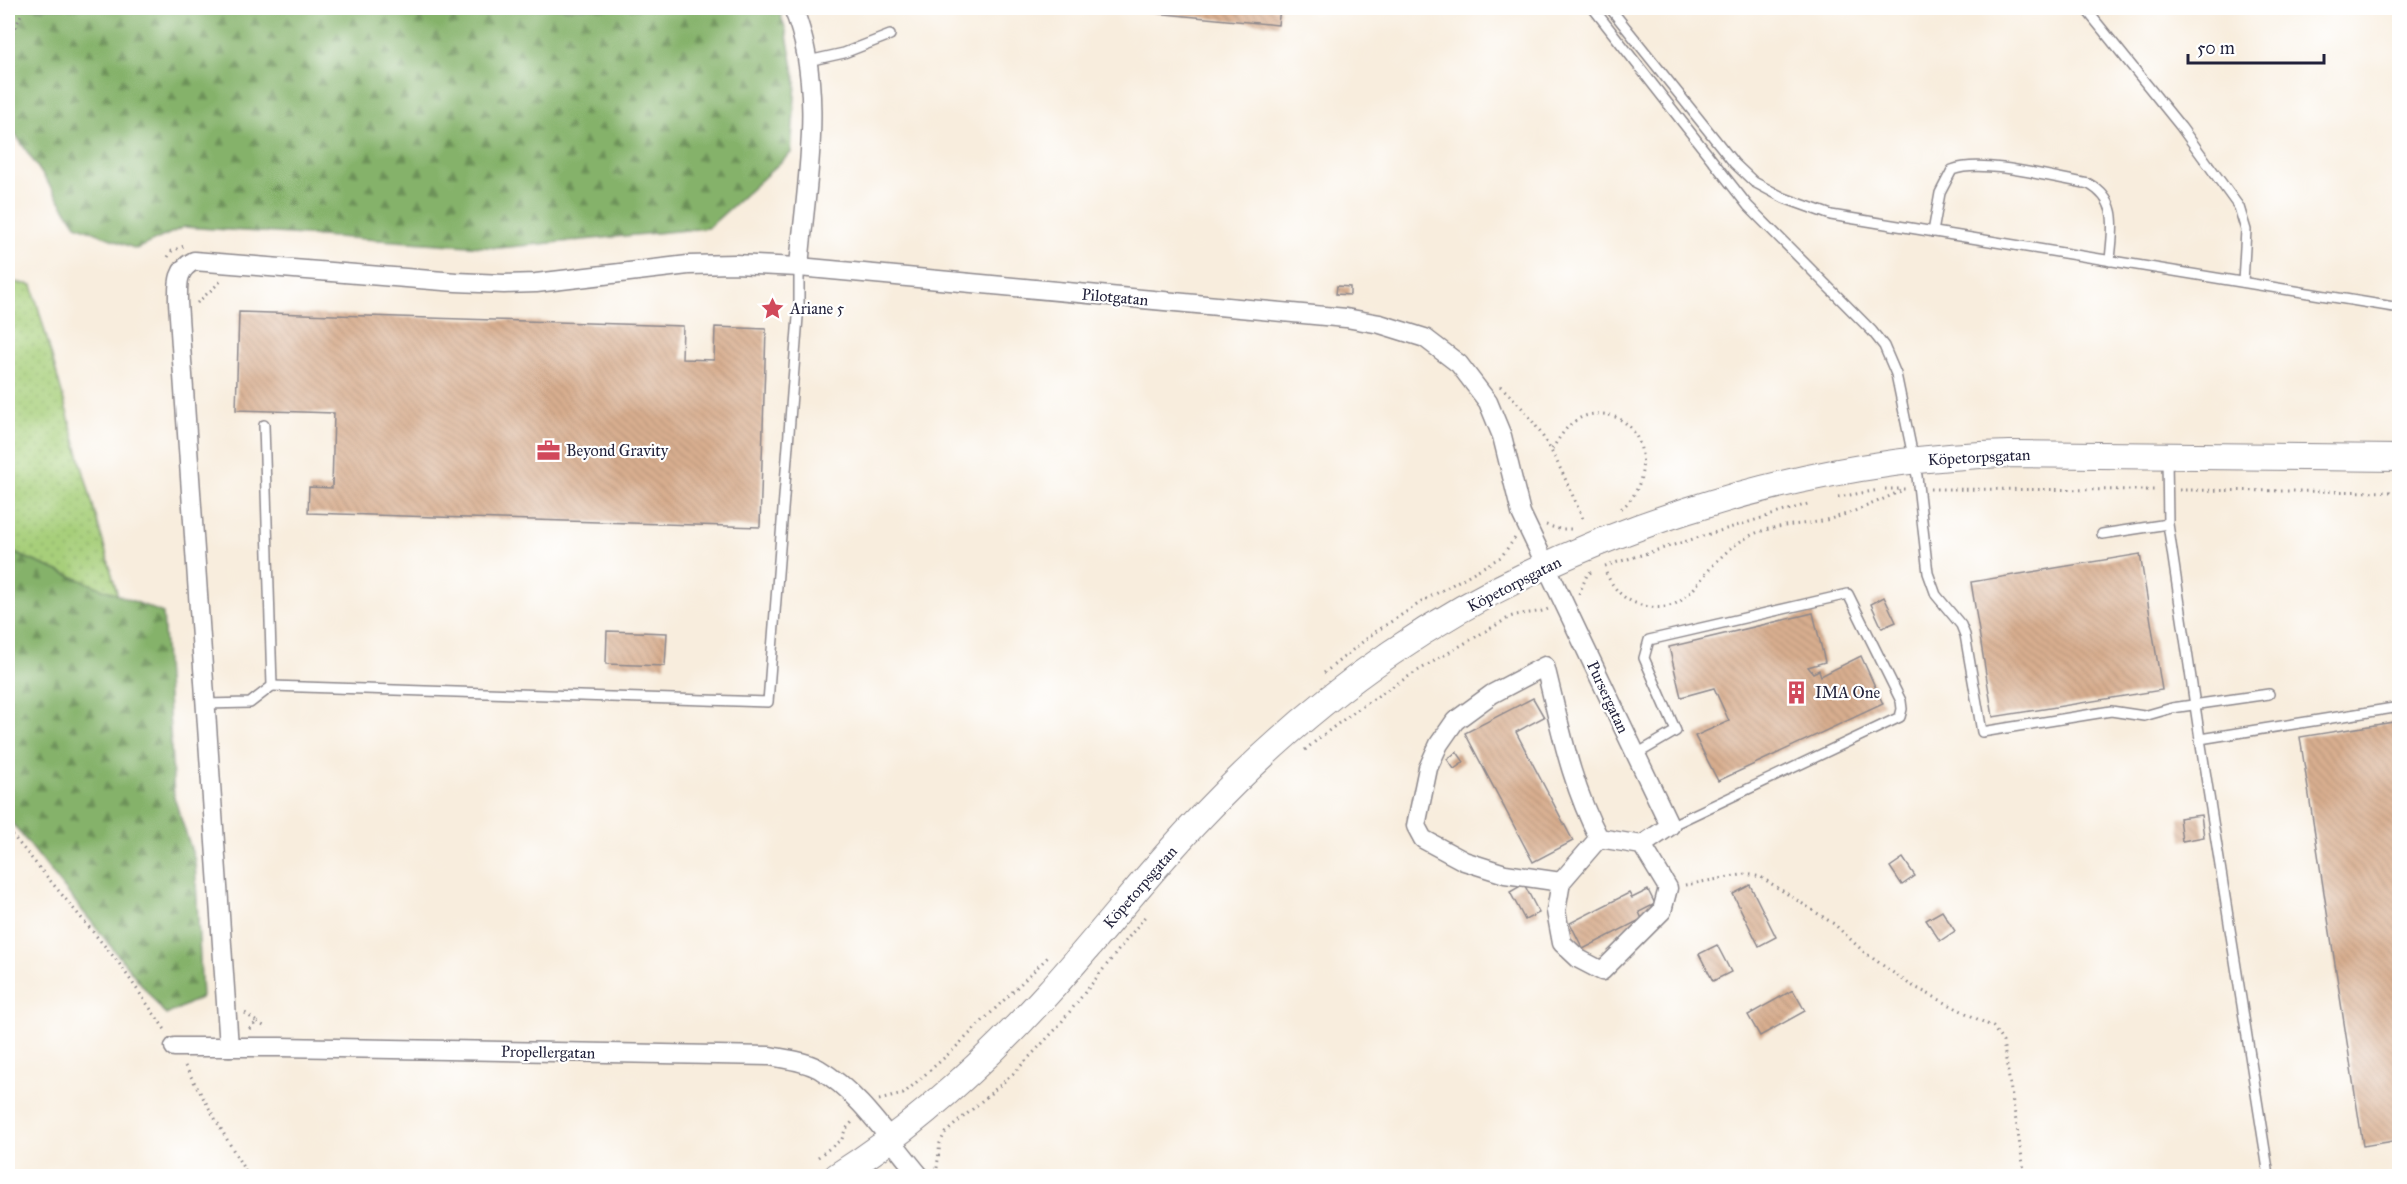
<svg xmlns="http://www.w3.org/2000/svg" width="2407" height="1184" viewBox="0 0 2407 1184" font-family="'IM FELL Great Primer',serif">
<defs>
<pattern id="grass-dots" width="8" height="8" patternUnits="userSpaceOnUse" patternTransform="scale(1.5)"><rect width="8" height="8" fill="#a7cf7a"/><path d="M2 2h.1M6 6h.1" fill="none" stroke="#8fb16a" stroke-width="1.8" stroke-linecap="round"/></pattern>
<pattern id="forest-firs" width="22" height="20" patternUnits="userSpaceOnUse" patternTransform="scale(1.5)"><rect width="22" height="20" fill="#85b26a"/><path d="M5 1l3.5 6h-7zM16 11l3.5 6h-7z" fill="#6c9058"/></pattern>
<pattern id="building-back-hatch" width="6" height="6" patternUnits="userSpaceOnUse" patternTransform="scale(1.5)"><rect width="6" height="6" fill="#d8ae8f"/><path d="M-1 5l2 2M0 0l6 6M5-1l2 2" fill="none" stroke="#b9957c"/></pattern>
</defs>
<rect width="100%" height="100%" fill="#fff"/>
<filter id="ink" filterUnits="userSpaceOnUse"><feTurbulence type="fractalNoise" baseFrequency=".0167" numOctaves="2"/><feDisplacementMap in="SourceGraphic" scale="12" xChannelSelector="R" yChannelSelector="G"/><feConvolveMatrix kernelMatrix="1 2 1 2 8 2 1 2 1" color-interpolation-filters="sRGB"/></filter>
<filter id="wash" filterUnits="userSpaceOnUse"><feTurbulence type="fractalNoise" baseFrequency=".008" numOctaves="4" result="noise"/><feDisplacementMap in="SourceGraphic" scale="24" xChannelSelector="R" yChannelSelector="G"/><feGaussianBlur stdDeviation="1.35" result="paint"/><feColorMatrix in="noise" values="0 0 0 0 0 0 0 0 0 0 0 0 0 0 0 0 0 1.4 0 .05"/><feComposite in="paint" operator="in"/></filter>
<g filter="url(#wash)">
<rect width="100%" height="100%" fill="#f8eddd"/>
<polygon fill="url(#grass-dots)" stroke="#64785a" stroke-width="1.5" points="8,281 32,285 118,596 14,553 8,547"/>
<g fill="url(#forest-firs)" stroke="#546a52" stroke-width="1.5">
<polygon points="8,8 778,8 786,30 796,83 791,153 708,228 499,248 184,227 136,249 76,225 8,123"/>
<polygon points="8,547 14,553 163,613 174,797 195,861 202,997 166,1015 8,818"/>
</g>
<g id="blocks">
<g fill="url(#building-back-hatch)">
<polygon points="1103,8 1280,8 1278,25"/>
<polygon points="1337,286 1350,287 1350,295 1336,294"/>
<polygon points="239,312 683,326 682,359 714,360 715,327 766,329 760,527 308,513 309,487 332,488 334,413 236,410"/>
<polygon points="2140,554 2162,690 1993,717 1971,582"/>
<polygon points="1884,597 1896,622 1882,628 1871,604"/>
<polygon points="1813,613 1825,662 1808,667 1813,673 1819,670 1821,676 1861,656 1883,704 1718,781 1695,736 1729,721 1714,688 1681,697 1669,647"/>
<polygon points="607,631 667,633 665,666 606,664"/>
<polygon points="1533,698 1544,717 1516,732 1573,841 1533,862 1465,733"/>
<polygon points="2400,721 2400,1140 2363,1146 2300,737"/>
<polygon points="1457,752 1464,762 1454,769 1447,759"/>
<polygon points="2201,815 2204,837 2182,841 2179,818"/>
<polygon points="1903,858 1915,876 1902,885 1890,867"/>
<polygon points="1524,884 1539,913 1525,920 1510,892"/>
<polygon points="1750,885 1776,937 1759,946 1733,894"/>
<polygon points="1648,890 1655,904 1639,912 1642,919 1583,949 1570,923 1629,893 1632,898"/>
<polygon points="1942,911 1955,931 1940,941 1926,920"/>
<polygon points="1717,945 1731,972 1713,981 1699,954"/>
<polygon points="1793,990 1805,1011 1760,1036 1748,1015"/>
</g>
</g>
</g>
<g filter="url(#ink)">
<use href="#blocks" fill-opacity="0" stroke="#8d888c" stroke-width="1.5"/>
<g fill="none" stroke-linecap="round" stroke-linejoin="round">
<defs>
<g id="lane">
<polyline points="1593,8 1748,206 1872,331 1884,346 1896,374 1917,476 1928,573 1936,595 1961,625 1965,635 1982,732 2111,711 2144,716 2172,708 2269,694"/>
<polyline points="1610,8 1734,163 1754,182 1784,198 1831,215 2400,308"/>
<polyline points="2085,8 2181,127 2239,207 2246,230 2243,282"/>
<polyline points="808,61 844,53 890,35"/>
<path d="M1933,232L1940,193L1952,170C1983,158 2054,178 2089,184C2121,202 2112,230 2110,261"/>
<polyline points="2167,458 2168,524 2200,739 2269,1176"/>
<polyline points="2102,534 2168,524"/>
<polyline points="272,686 768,702 799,304 799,267"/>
<polyline points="205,704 250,703 272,686 264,425"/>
<polyline points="2200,739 2400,707"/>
<polyline points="1635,755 1676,731 1644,658 1649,640 1848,594 1901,701 1902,709 1900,717 1670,826"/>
</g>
<g id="street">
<path d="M793,8C826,88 806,183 799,267"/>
<path d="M1561,882L1505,874L1464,861L1423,839L1416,826L1428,768L1439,744L1455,721L1492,694L1545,666C1560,725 1570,783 1599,838L1642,845L1668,888L1662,911L1602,971L1579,959L1562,943L1556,911L1561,882L1599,838"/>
<path d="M174,1047H280L770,1056C786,1059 805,1061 819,1069C861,1094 889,1140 920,1176"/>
<path d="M229,1047L178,302C178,284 176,270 194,261L456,282L504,284L536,283L688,265L735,264L799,267L1346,318L1380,324L1425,338L1459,364L1488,402L1502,436L1521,513L1670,826L1642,845"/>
</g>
<path id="secondary" d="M837,1176C915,1127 985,1062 1047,994C1100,936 1147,873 1202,816C1259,756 1322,700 1391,653C1564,535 1800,458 2010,454L2400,458"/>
</defs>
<use href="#lane" stroke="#8d888c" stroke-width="12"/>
<use href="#street" stroke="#8d888c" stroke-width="21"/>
<use href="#secondary" stroke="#8d888c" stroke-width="28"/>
<g stroke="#8d888c" stroke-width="3" stroke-dasharray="1.5 4.5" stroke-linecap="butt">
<polyline points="8,44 24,8"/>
<polyline points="168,257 172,251 184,246"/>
<polyline points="197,303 221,281"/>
<path d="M1500,386C1543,423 1561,469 1583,519"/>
<path d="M1552,449C1558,440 1564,430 1572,423C1581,416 1592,413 1603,414C1651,419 1654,488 1619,510"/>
<polyline points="1885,489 1906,489"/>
<polyline points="1930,489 2155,490"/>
<polyline points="2179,490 2400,492"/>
<polyline points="1838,497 1879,490"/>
<polyline points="1546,525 1559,529 1574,529"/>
<polyline points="1605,566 1811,503"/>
<path d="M1606,573C1614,589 1623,600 1641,605C1685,617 1694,583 1718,560C1729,549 1744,537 1759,532C1778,525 1798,525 1817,522C1847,516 1875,503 1903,490"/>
<polyline points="1579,594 1587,575 1591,572"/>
<polyline points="1324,673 1375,632 1423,601 1501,557 1515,538"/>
<path d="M1305,750C1367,697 1440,658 1510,617C1522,612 1537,614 1548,609"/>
<polyline points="8,830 118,962 166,1031"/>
<polyline points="1685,885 1746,874 1761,877 1834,924 1864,952 1909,984 1993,1027 2003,1042 2025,1176"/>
<polyline points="245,1013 257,1022 249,1029"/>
<polyline points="257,1022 267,1028"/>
<polyline points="185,1066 248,1176"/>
<polyline points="879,1100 903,1094 953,1050 1050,955"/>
<polyline points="818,1157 842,1139 845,1130 853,1121"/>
<polyline points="937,1168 940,1143 945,1133 1014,1073 1056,1029 1147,914"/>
</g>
<use href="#lane" stroke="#fff" stroke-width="9"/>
<use href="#street" stroke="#fff" stroke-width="18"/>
<use href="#secondary" stroke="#fff" stroke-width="26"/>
</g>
</g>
<defs>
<symbol id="sight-bare" viewBox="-9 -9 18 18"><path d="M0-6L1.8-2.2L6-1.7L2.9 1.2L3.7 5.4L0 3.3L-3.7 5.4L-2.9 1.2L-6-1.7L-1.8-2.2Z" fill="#d1495b" stroke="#fff" stroke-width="2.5" paint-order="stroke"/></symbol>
<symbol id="office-bare" viewBox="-9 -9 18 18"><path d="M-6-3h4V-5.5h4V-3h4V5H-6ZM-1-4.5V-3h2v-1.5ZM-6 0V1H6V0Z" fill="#d1495b" stroke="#fff" stroke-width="2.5" paint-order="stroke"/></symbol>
<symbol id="building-bare" viewBox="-9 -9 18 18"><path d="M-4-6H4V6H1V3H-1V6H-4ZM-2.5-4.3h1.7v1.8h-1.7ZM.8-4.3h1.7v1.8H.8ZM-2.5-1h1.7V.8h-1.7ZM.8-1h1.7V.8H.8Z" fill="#d1495b" stroke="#fff" stroke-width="2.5" paint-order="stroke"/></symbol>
</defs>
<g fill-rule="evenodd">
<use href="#sight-bare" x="756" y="292" width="33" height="33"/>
<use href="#office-bare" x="532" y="434" width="33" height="33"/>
<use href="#building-bare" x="1780" y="676" width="33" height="33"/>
</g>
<g text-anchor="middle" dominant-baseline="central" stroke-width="4.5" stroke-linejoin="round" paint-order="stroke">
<g font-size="16" fill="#22223b" stroke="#fff">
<text transform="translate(1115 297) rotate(5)">Pilotgatan</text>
<text transform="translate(1979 457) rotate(-3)">Köpetorpsgatan</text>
<text transform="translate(1514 584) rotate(-27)">Köpetorpsgatan</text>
<text transform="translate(1608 697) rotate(65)">Pursergatan</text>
<text transform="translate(1140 887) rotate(-49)">Köpetorpsgatan</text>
<text transform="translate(548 1052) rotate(1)">Propellergatan</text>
</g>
<g font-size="16" fill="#22223b" stroke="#fff" text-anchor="start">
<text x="790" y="308">Ariane 5</text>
<text x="566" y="450">Beyond Gravity</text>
<text x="1815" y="692">IMA One</text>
</g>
</g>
<rect width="2407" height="1184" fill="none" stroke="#fff" stroke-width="30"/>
<path d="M2188 54v9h136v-9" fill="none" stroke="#22223b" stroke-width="3"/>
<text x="2197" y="54" font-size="18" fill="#22223b" stroke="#ffffff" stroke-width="4.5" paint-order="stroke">50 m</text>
</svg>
